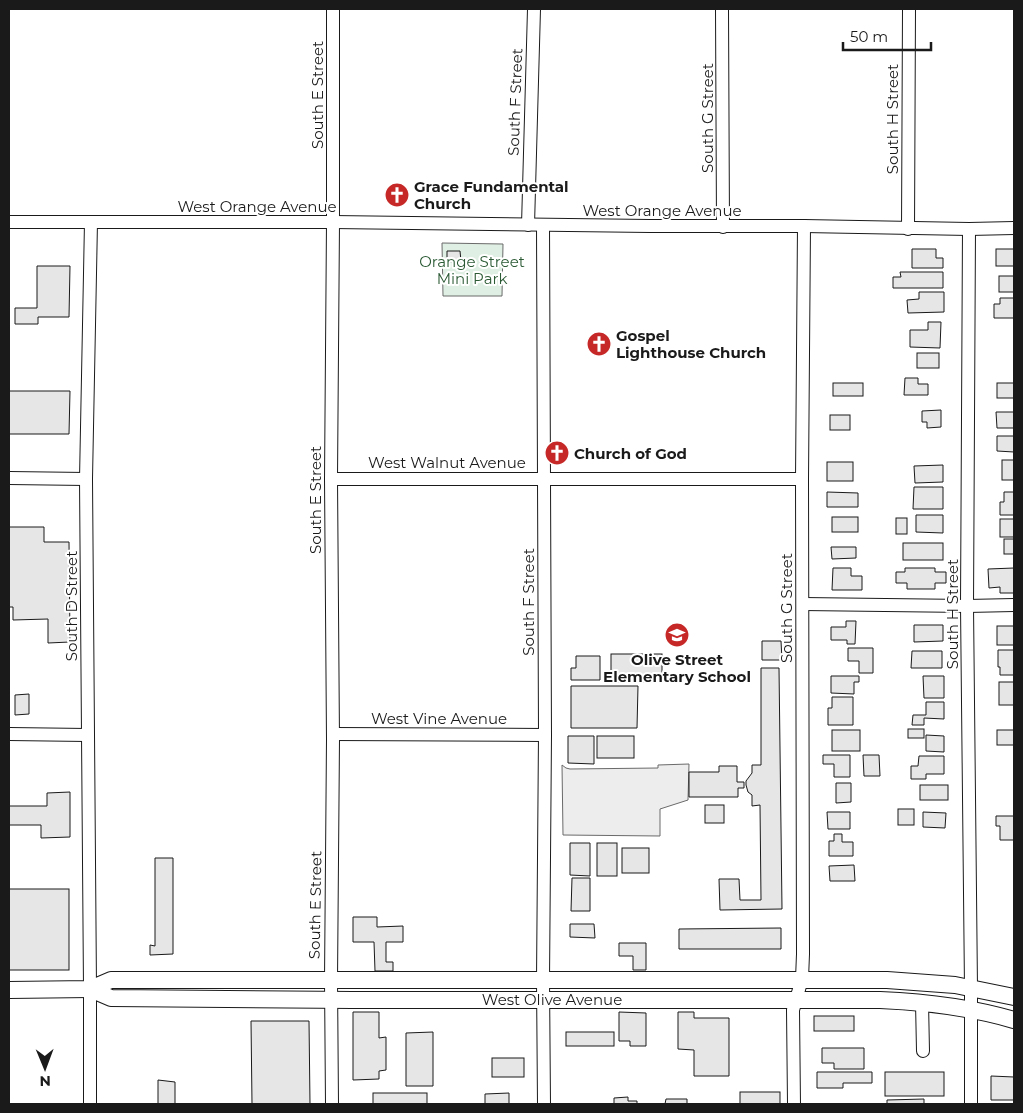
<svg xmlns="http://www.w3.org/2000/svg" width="1023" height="1113" viewBox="0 0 1023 1113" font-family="Montserrat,sans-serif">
<rect width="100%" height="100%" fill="#fff"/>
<polygon fill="#e0efe3" stroke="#6a6a6a" points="442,243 503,244 502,296 443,296"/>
<polygon fill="#ededed" stroke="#6a6a6a" points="689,764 688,800 660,809 660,836 563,835 562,765 566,768 570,769 658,768 658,765"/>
<g fill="#e6e6e6" stroke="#1a1a1a">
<polygon points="912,249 936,249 936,258 943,258 943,268 912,268"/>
<rect x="996" y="249" width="18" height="17"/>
<polygon points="447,251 460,251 461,261 447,262"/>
<polygon points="37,266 70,266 69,317 38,317 38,324 15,324 15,308 37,308"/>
<polygon points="900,272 943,272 943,288 893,288 893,277 901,277"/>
<rect x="999" y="276" width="15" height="16"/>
<polygon points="919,292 944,292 944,312 908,313 907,300 919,299"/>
<polygon points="1000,298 1014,298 1014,318 994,318 994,304 1000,304"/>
<polygon points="928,322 941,322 940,348 910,347 910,330 928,330"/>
<rect x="917" y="353" width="22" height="15"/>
<polygon points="905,378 918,378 918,384 928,384 928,395 904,395"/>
<rect x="833" y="383" width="30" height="13"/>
<rect x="997" y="383" width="17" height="15"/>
<polygon points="9,391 70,391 69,434 9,434"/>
<polygon points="941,410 941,427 927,428 927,422 922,422 922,411"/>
<polygon points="996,412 1014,412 1014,428 997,428"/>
<rect x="830" y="415" width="20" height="15"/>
<polygon points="997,436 1014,436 1014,452 997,451"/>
<rect x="1002" y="460" width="12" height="20"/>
<rect x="827" y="462" width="26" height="19"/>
<polygon points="943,465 943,482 915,483 914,466"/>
<polygon points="914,487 943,487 943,509 913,509"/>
<polygon points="827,492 858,493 858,507 827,507"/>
<polygon points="1004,492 1014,492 1014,515 1000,515 1000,502 1004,502"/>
<polygon points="916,515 943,515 943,533 916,532"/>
<rect x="832" y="517" width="26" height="15"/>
<rect x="896" y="518" width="11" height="16"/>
<rect x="1000" y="519" width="14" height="18"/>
<polygon points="9,527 44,527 44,542 69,542 70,642 48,643 48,619 13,620 13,607 9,607"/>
<rect x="1004" y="539" width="10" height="15"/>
<rect x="903" y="543" width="40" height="17"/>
<polygon points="831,547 856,547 856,558 832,559"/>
<polygon points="833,568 851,568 851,576 862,576 862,590 832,590"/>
<polygon points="905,568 935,568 935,572 946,572 946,583 935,583 935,589 907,589 907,583 896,583 896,572 905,572"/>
<polygon points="1014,568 1014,593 1000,593 1000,587 989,588 988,569"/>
<polygon points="846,621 856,621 855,644 847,644 847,640 831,640 831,627 846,627"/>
<polygon points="914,625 943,625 943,641 914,642"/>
<rect x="997" y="626" width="17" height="19"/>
<polygon points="762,641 781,641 782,660 762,660"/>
<polygon points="848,648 873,648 873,673 859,673 859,661 848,661"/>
<polygon points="998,650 1014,650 1014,675 1000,675 1000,667 998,667"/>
<polygon points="912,651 942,651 942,668 911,668"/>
<rect x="611" y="654" width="51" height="28"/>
<polygon points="576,656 600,656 600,680 571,680 571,668 576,668"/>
<polygon points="761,668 779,668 782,909 720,910 719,879 739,879 740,900 761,900 760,805 752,806 752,795 748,792 746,785 746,781 752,773 752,765 761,765"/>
<polygon points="831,676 859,676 859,682 854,682 854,694 831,693"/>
<polygon points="923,676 944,676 944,698 924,698"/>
<rect x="999" y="682" width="15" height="23"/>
<polygon points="571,686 638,686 637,728 571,728"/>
<polygon points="29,694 29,714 15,715 15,695"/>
<polygon points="832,697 853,697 853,725 828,725 828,708 832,708"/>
<polygon points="926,702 944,702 944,719 924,718 924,725 912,725 913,715 926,715"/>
<rect x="908" y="729" width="16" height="9"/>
<rect x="832" y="730" width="28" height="21"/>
<rect x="997" y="730" width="17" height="15"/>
<polygon points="926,735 944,736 944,752 926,751"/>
<polygon points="568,736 594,736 594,764 568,763"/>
<rect x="597" y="736" width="37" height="22"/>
<polygon points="823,755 850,755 850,777 834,777 834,764 823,764"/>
<polygon points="863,755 879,755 880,776 864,776"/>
<polygon points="919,756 944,756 944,774 926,774 926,779 911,779 911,766 918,766"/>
<polygon points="719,766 737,766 737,782 744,782 744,788 738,788 738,797 689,797 689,772 719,772"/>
<polygon points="836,783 851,783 851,802 836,803"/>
<rect x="920" y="785" width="28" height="15"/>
<polygon points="70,792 70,837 41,838 41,825 9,825 9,806 47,806 47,793"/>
<rect x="705" y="805" width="19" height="18"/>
<rect x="898" y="809" width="16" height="16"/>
<polygon points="827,812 850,812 850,829 828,829"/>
<polygon points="923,812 946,813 945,828 923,827"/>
<polygon points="996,816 1014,816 1014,840 1000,840 1000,826 996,826"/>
<polygon points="834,834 842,834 842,842 853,842 853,856 829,856 829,841 834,841"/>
<polygon points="570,843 590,843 590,876 570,875"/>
<rect x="597" y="843" width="20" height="33"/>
<rect x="622" y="848" width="27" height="25"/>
<polygon points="155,858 173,858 173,954 150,955 150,945 155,946"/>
<polygon points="854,865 855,881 830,881 829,866"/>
<polygon points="572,878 590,878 590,911 571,911"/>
<rect x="9" y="889" width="60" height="81"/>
<polygon points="353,917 377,917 377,927 403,926 403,942 386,942 386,962 393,962 393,971 375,971 374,942 353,942"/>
<polygon points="570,924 594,924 595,938 570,937"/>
<polygon points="781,928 781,949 679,949 679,929"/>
<polygon points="619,943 646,943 646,970 633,970 633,956 619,956"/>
<polygon points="353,1012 379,1012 379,1038 386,1037 386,1070 379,1071 379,1079 353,1080"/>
<polygon points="619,1012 646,1013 646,1046 630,1046 630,1041 619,1041"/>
<polygon points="678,1012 694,1012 694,1018 729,1018 729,1076 694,1076 694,1050 678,1049"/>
<rect x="814" y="1016" width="40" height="15"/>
<polygon points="251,1021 309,1021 310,1104 252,1104"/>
<polygon points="433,1032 433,1086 406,1086 406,1033"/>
<rect x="566" y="1032" width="48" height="14"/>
<polygon points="822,1048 864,1048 864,1069 834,1069 834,1063 822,1063"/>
<rect x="492" y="1058" width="32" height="19"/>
<polygon points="817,1072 872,1072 872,1083 843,1083 843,1088 817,1088"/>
<rect x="885" y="1072" width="59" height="24"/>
<polygon points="991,1076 1014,1077 1014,1100 991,1100"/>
<polygon points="158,1080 175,1082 175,1104 158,1104"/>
<rect x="740" y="1092" width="40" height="12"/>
<rect x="373" y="1093" width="54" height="11"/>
<polygon points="509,1093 509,1104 485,1104 485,1094"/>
<polygon points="628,1097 628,1101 637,1101 637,1104 614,1104 614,1098"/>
<polygon points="666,1099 687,1099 687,1104 665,1104"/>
<polygon points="924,1099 924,1104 887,1104 887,1100"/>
</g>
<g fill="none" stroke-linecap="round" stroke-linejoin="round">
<defs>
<g id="minor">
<polyline points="722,9 723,227"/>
<polyline points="9,222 333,222 650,226 804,226 969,229 1014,228"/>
<polyline points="528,225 534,9"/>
<polyline points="543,225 545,735 543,980 544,1104"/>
<polyline points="908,229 909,9"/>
<polyline points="969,229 967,606 971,988 971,1104"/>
<polyline points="9,478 86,479"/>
<polyline points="331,479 802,479"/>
<polyline points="803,604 967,606 1014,605"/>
<polyline points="9,734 87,735"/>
<polyline points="333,734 545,735"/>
<polyline points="922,1002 923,1051"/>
<polyline points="90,1104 90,989 86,479 91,222"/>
<polyline points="332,1104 331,980 333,739 331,479 333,222 333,9"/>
<polyline points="794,1104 793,1010 802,979 803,954 802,479 804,226"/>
</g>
<g id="major">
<path d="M90,989L111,998L353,1000H880C926,1002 970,1007 1014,1020"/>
<polyline points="9,990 90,989 111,980 887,980 955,985 1014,997"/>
</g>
</defs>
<use href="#minor" stroke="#1a1a1a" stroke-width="14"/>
<use href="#major" stroke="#1a1a1a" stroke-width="18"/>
<use href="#minor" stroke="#fff" stroke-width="12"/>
<use href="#major" stroke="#fff" stroke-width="16"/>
</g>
<defs>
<symbol id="church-disc" viewBox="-11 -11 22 22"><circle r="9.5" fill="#c62828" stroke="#fff"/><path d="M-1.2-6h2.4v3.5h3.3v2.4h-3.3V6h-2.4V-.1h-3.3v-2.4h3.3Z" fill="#fff"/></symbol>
<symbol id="school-disc" viewBox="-11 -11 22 22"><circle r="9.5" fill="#c62828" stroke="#fff"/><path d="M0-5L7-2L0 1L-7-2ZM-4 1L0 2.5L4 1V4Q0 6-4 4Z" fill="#fff"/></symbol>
</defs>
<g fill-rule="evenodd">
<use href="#church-disc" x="383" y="181" width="28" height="28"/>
<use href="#church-disc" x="585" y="330" width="28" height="28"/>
<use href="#church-disc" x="543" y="439" width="28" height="28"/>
<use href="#school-disc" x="663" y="621" width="28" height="28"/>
</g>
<g text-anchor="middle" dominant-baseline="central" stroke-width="4" stroke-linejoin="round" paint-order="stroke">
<g font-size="15" fill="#1a1a1a" stroke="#fff">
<text transform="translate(317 95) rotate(-90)">South E Street</text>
<text transform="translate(515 102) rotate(-88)">South F Street</text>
<text transform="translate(707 118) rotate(-90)">South G Street</text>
<text transform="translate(892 119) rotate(-90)">South H Street</text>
<text x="257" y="206">West Orange Avenue</text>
<text x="662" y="210">West Orange Avenue</text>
<text x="447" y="462">West Walnut Avenue</text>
<text transform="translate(315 500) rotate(-90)">South E Street</text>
<text transform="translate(528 602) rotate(-90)">South F Street</text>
<text transform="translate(71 606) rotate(-90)">South D Street</text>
<text transform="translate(786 608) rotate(-90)">South G Street</text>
<text transform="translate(952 614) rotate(-90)">South H Street</text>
<text x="439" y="718">West Vine Avenue</text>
<text transform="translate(315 905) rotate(-89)">South E Street</text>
<text x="552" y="999">West Olive Avenue</text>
</g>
<g font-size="15" font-weight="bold" fill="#1a1a1a" stroke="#fff" text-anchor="start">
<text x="414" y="186">Grace Fundamental<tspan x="414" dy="17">Church</tspan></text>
<text x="616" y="335">Gospel<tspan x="616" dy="17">Lighthouse Church</tspan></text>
<text x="574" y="453">Church of God</text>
<text x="677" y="659" text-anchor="middle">Olive Street<tspan x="677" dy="17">Elementary School</tspan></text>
</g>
<g font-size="15" fill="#2b5a34" stroke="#fff">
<text x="472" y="261">Orange Street<tspan x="472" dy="17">Mini Park</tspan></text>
</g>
</g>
<rect width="1023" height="1113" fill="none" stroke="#1a1a1a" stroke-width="20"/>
<g transform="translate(45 1068) rotate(179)" stroke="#ffffff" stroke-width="4" paint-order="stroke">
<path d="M0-4L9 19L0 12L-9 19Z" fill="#1a1a1a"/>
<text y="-8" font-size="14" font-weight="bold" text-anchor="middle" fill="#1a1a1a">N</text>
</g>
<path d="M843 42v8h88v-8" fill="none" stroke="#1a1a1a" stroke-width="2.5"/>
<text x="850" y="42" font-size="15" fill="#1a1a1a" stroke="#ffffff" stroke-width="4" paint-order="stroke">50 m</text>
</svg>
